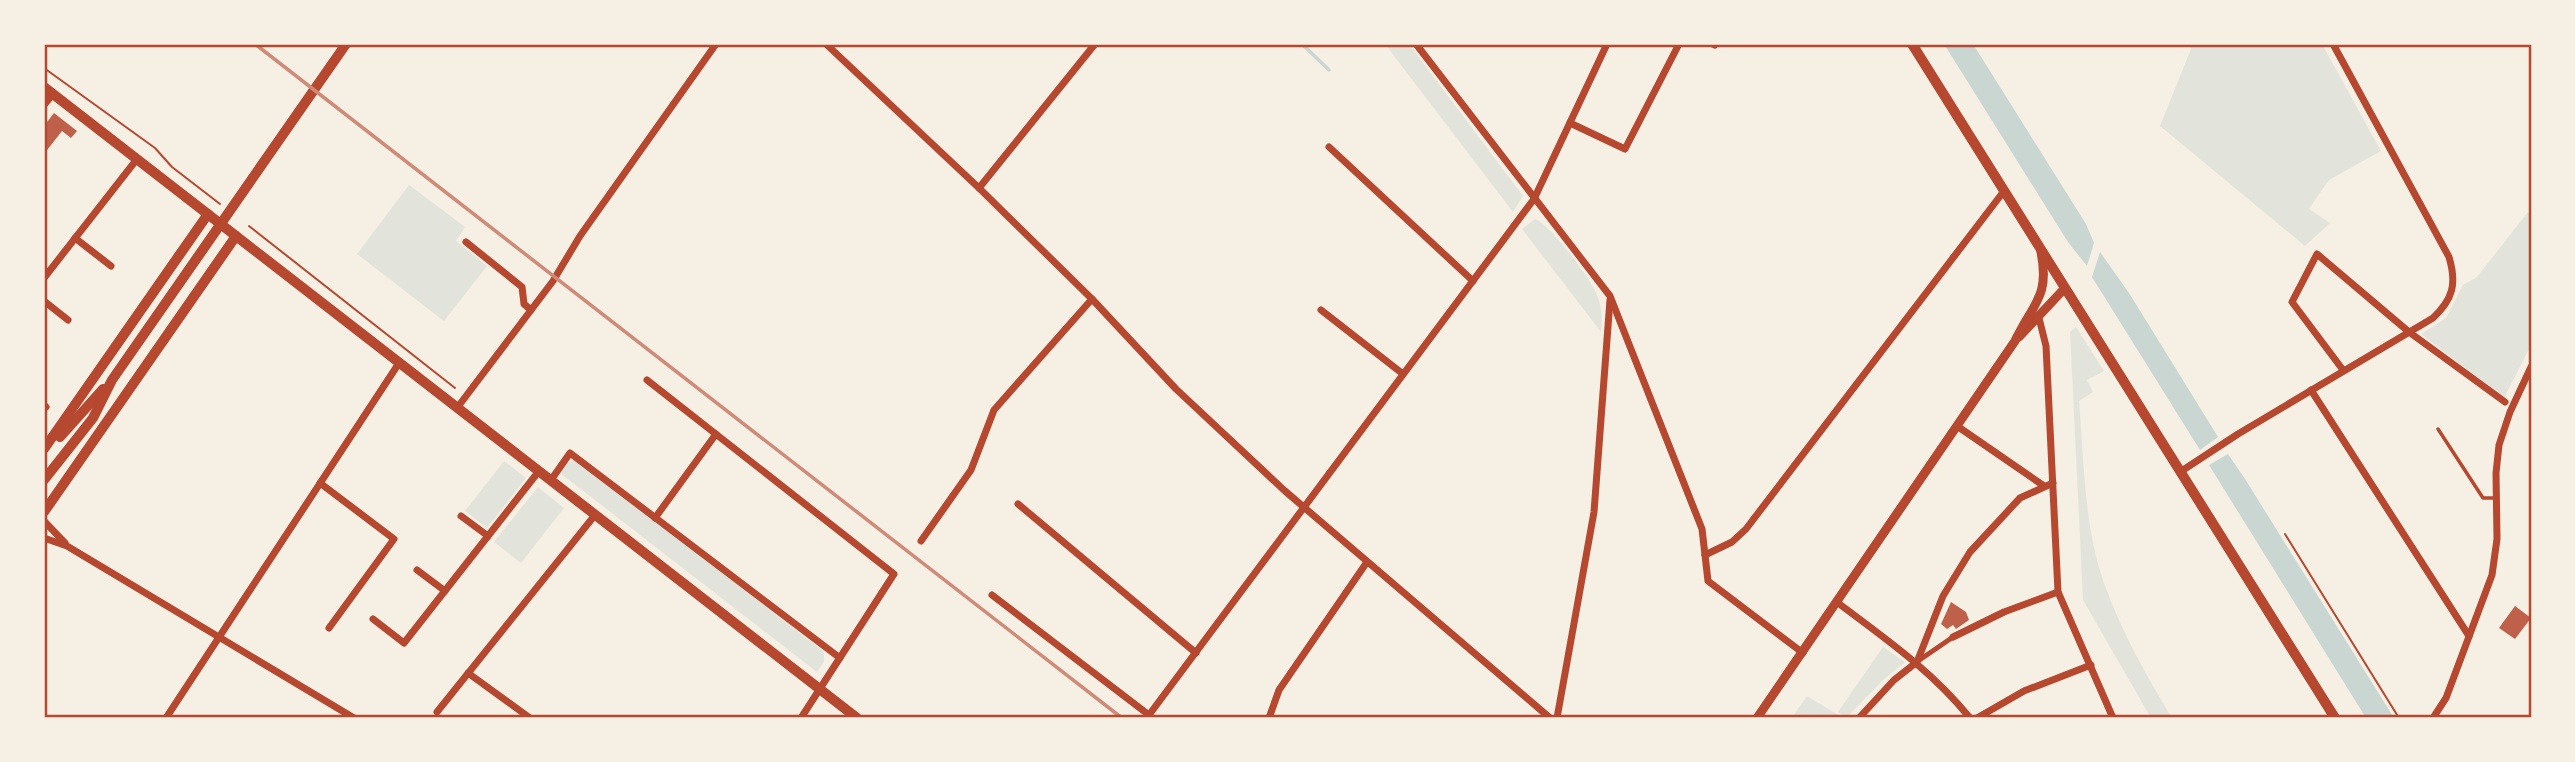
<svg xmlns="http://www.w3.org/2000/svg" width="2575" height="762" viewBox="0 0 2575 762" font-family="'Space Grotesk',sans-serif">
<rect width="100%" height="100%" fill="#f6efe4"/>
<g fill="#e2e4dc">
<polygon points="1385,44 1409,44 1523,196 1513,212"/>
<polygon points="2193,44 2322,44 2381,151 2329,180 2309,209 2330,223 2305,246 2160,126"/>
<polygon points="409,185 465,227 456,241 487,266 444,321 357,254"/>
<polygon points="2528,212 2531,215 2531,345 2504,398 2421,334 2446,318 2463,285 2477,277"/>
<path d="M1535,219C1549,223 1591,279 1597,295C1602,307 1602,319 1601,332L1522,229Z"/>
<path d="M2076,327L2104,371L2087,380L2093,392L2079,401C2084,460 2084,527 2104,583C2121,631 2146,675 2172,718H2151L2083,600L2070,332Z"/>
<polygon points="575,459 824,652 824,662 817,672 560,473 562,466"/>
<polygon points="504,461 526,478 487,528 465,511"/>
<polygon points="538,487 564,508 521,563 494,542"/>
<polygon points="1883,647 1905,662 1883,680 1846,718 1838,712"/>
<polygon points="1807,696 1840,716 1841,716 1797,718 1793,716"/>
</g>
<g fill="#c9d6d2">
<polygon points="1944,44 1973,44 2086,224 2094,243 2087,266 2068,242"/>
<polygon points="2100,252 2129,293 2218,437 2200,450 2092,277"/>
<polygon points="2228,454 2245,479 2394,718 2366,718 2209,465"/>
</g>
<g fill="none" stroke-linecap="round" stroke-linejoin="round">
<polyline stroke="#c9d6d2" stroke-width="3.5" points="1302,44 1329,70"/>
</g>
<g fill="#bf614a">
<polygon points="54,113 77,131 71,138 62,131 44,154 44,126"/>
<polygon points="1951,602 1966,612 1969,620 1956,629 1953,625 1947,629 1941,624"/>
<polygon points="2515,606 2531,618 2515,639 2499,628"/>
</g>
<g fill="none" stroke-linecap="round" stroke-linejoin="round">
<g stroke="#b5482f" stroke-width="2">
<polyline points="44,68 155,148 172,167 220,204"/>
<polyline points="249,226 455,388"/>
<polyline points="2285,534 2399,718"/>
</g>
<polyline stroke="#b5482f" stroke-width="3.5" points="2438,429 2483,498 2495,498"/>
<polyline stroke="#b5482f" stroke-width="5" points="1918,661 1953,637"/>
<g stroke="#b5482f" stroke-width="7">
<polyline points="826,44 979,188 1092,299 1176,389 1285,491 1550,718"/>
<polyline points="1416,44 1610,296 1702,529 1708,581 1803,653"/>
<polyline points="1713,44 1715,45"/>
<polyline points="44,105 53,94"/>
<polyline points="1570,123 1625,149 1679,44"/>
<polyline points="1329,147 1473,281"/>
<polyline points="979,188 1095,44"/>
<polyline points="75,238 111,266"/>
<polyline points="466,242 522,287 524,304 531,310"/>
<polyline points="44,278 137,159"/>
<polyline points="44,301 68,320"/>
<polyline points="1321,310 1403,374"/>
<polyline points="2039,318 2046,346 2058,592 2113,718"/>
<polyline points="2343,370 2292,302 2317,254 2409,332 2505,402"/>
<polyline points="647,380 894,574 801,718"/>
<polyline points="2311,390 2469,636"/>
<polyline points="44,405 46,407"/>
<polyline points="457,408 553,281 580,236 716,44"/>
<polyline points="1957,426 2044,486"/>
<path d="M2180,472L2238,434L2433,318C2453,299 2457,284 2449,257L2333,44"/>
<polyline points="551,480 570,453 840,658"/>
<polyline points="320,483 394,539 329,628"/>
<polyline points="1018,504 1196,653"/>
<polyline points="461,516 488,536 539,471"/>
<polyline points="655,518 716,434"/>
<polyline points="44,521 65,543"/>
<polyline points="44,538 67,546 354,718"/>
<polyline points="921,541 971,470 994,410 1092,299"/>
<polyline points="1705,555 1732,542 1746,529 2004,191"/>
<polyline points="417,570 445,591"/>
<polyline points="992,595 1149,715 1534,199 1607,44"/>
<path d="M1838,603C1886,639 1932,671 1970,718"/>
<polyline points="373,619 404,643 488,536"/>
<polyline points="1953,637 2004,612 2058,592"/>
<polyline points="468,673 530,718"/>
<polyline points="437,712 595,515"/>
<polyline points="166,718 399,363"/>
<polyline points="1269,718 1279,690 1367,562"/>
<polyline points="1557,718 1594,512 1610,300"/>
<polyline points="1859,718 1894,680 1917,662 1943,596 1970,552 2020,498 2053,483"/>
<polyline points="1977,718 2024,691 2091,665"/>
<polyline points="2433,718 2446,698 2492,575 2497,539 2496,473 2499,445 2510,412 2531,367"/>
</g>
<g stroke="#b5482f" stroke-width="9">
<polyline points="2019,337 2064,289"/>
<path d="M1757,718L2015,341C2033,303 2050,297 2041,252"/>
</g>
<g stroke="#b5482f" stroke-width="10">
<polyline points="1912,44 2335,718"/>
<polyline points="236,236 857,718"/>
</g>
<g stroke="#b5482f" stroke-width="10">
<polyline points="44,87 236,236 44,512"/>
<polyline points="60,437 103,389"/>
<polyline points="44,449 208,214"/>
<polyline points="44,480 93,418 112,380 346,44"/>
</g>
<polyline stroke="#cf8b77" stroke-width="3.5" points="255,44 1122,718"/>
</g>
<rect width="2575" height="762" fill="none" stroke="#f6efe4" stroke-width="91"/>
<rect x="46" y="46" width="2484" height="670" fill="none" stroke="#b5482f" stroke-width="2.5"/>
</svg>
